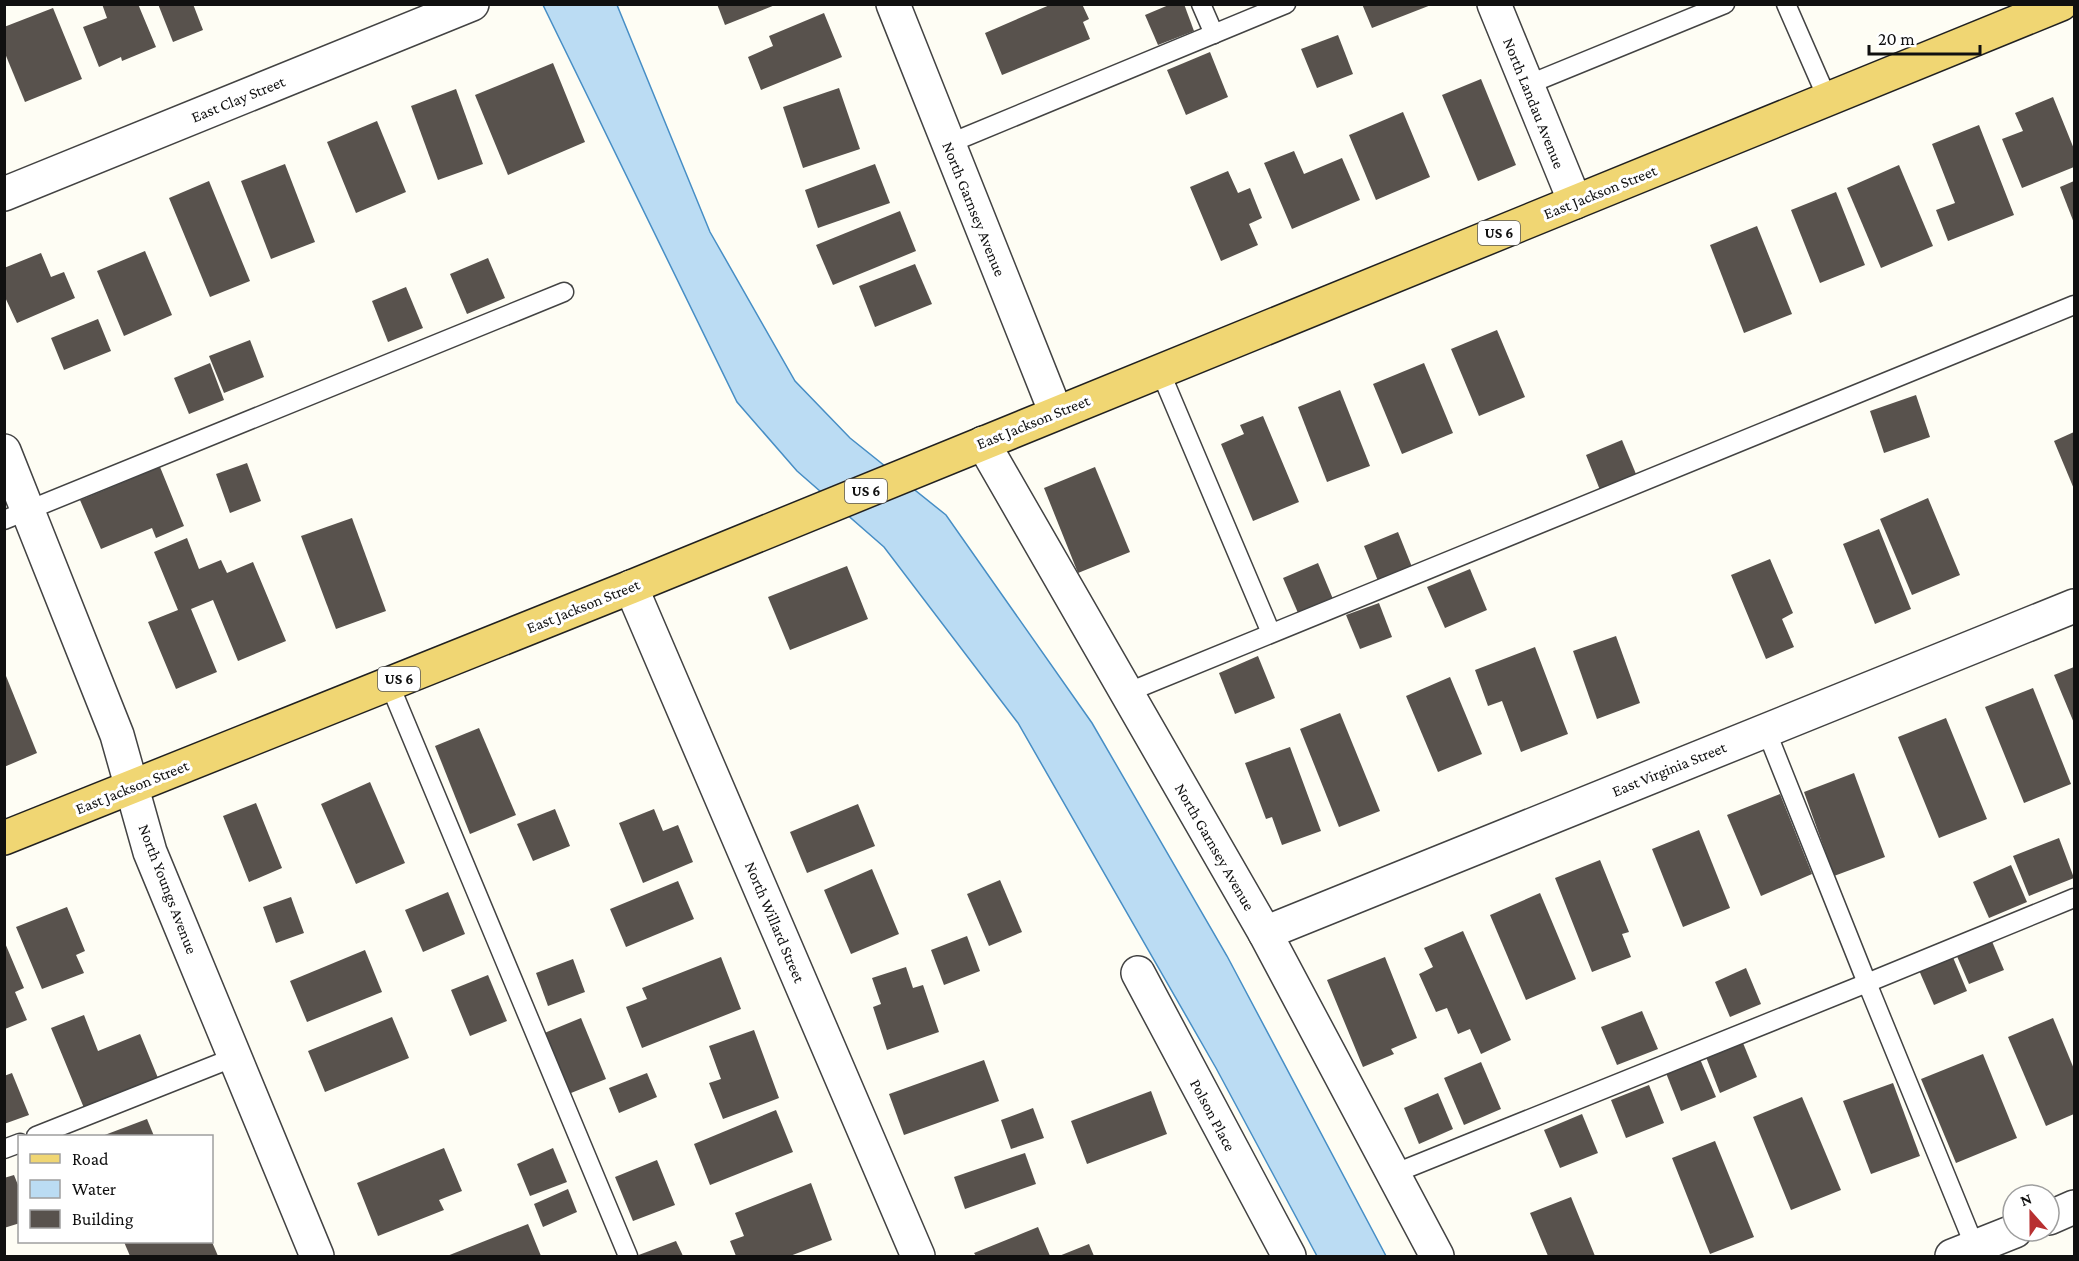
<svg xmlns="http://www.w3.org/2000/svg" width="2079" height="1261" viewBox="0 0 2079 1261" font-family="'Crimson Pro',serif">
<rect width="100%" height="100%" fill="#fefdf4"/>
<polygon fill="#bbdcf3" stroke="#478ec5" stroke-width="1.5" points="543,5 617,5 710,232 795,381 850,438 946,515 1092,723 1227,956 1386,1256 1317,1256 1216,1068 1018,723 884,547 797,471 737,402"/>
<g fill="#58524d">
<polygon points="102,4 138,4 156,47 122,61 121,57 99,67 83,27 107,18"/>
<polygon points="158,4 193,4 203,30 173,42"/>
<polygon points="717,4 775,4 775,5 725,25"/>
<polygon points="1052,4 1082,4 1089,19 1083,22 1090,39 1002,75 985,33"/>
<polygon points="1171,4 1184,4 1194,31 1158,45 1145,15"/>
<polygon points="1362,4 1431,4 1431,5 1372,28"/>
<polygon points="53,8 82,79 25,102 4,51 4,27"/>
<polygon points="824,13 842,57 761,90 748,57 773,46 769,36"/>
<polygon points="1338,35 1353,74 1317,88 1301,49"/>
<polygon points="1210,52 1228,97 1186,115 1167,70"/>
<polygon points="553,63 585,142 508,175 475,95"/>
<polygon points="1481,79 1516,165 1478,181 1442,95"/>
<polygon points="839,88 860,149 803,168 783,107"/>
<polygon points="456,89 483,164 438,180 411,106"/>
<polygon points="2053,97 2074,149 2074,167 2022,188 2002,139 2023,131 2015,113"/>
<polygon points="1403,112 1430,177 1376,200 1349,135"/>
<polygon points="377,121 406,192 356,213 327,142"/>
<polygon points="1979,125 2014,215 1948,241 1936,210 1955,203 1932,144"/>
<polygon points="1294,151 1304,174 1342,158 1360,200 1292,229 1264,163"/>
<polygon points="285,164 315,242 271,259 241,181"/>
<polygon points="875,164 890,203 818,228 805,190"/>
<polygon points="1899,165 1933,246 1881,268 1847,188"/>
<polygon points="1228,171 1238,193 1250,188 1262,218 1249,224 1258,245 1221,261 1190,187"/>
<polygon points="209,181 250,281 210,297 169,198"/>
<polygon points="2074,181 2074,223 2060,187"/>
<polygon points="1836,192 1865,265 1820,283 1791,210"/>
<polygon points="900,211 916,251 833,285 816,245"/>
<polygon points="1757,226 1792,314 1744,333 1710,245"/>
<polygon points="145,251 172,315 124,336 97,271"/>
<polygon points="41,253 51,277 64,272 75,298 17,323 4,295 4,268"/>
<polygon points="488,258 505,298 467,314 450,274"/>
<polygon points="915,264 932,304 875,327 859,286"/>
<polygon points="406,287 423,328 388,342 372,301"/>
<polygon points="98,319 111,351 64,370 51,338"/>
<polygon points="1497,330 1525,397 1479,416 1451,349"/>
<polygon points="250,340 264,377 224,393 209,356"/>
<polygon points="210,363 224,400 189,414 174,378"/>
<polygon points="1424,363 1453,433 1402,454 1373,384"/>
<polygon points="1340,390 1370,466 1327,482 1298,407"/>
<polygon points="1916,395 1930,437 1884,453 1870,411"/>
<polygon points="1263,416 1299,502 1253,521 1221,444 1244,434 1240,425"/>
<polygon points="2074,432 2074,489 2054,441"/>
<polygon points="1622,440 1636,474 1600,490 1586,455"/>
<polygon points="247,463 261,501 230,513 216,474"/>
<polygon points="160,467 184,526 156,538 152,528 101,549 80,500"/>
<polygon points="1095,467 1130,552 1078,573 1044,488"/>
<polygon points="1928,498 1960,575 1912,595 1880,519"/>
<polygon points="352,518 386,611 336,629 301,536"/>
<polygon points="1879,529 1911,609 1875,624 1843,544"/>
<polygon points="1398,532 1412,567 1378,581 1364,546"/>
<polygon points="187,538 199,569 221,560 227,573 253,562 286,641 238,661 213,600 191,609 217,672 176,689 148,622 178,610 154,552"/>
<polygon points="1770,559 1793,613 1782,619 1794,647 1766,659 1731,575"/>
<polygon points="1318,563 1333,599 1298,613 1283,578"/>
<polygon points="847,566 868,619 790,650 768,597"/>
<polygon points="1470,569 1487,610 1445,628 1427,587"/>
<polygon points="1379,603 1392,637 1360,649 1346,615"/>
<polygon points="1616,636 1640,703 1597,719 1573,651"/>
<polygon points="1535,647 1568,734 1521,752 1502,701 1488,706 1475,670"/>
<polygon points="1258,656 1275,698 1235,714 1219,673"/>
<polygon points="2074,667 2074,723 2054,675"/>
<polygon points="4,671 37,753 4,767"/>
<polygon points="1450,677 1482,754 1438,772 1406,696"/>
<polygon points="2033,688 2071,784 2024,803 1985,707"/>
<polygon points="1340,713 1380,811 1339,827 1300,729"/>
<polygon points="1946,718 1987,819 1939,838 1898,737"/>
<polygon points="479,728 516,815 470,834 435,746"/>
<polygon points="1290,747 1321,831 1282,845 1272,817 1266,819 1245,763"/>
<polygon points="1854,773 1885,857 1834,876 1804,792"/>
<polygon points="370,782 405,863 356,884 321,804"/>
<polygon points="1780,794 1812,874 1761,896 1727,815"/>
<polygon points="256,803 282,868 249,882 223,816"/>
<polygon points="858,804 875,846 807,873 790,832"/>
<polygon points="555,809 570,846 533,861 517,824"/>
<polygon points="654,809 663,831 678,825 693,862 643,883 619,823"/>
<polygon points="1699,830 1730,908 1683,927 1652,849"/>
<polygon points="2059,838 2074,878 2029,896 2013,856"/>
<polygon points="1600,860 1629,932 1622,934 1631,957 1592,972 1555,878"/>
<polygon points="2011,865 2027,902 1989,918 1973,882"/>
<polygon points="872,869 899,934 851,954 824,890"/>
<polygon points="1000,880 1022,932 989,946 967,894"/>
<polygon points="678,881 694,919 626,947 610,909"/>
<polygon points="448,892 465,934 423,952 405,910"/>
<polygon points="1540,893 1576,979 1526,1000 1490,915"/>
<polygon points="291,897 304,933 276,943 263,907"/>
<polygon points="67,907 85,951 76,955 84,973 42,989 16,927"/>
<polygon points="1463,931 1511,1040 1481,1054 1470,1029 1458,1034 1447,1008 1436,1012 1419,974 1433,967 1424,948"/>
<polygon points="967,936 980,971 944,985 931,950"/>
<polygon points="1991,939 2004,970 1969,984 1956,954"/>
<polygon points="5,943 24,988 15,992 27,1020 5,1029"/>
<polygon points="365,950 382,992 307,1022 290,981"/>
<polygon points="1952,955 1967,991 1934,1005 1918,968"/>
<polygon points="721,957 741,1009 642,1048 626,1007 647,999 642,988"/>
<polygon points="1385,957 1417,1038 1391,1049 1394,1054 1363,1067 1327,980"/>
<polygon points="573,959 585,992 548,1006 536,973"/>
<polygon points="906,967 913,988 923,985 939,1032 887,1050 873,1007 881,1004 872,978"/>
<polygon points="1746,968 1761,1004 1730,1017 1715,982"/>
<polygon points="488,975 507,1021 470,1036 451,990"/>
<polygon points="1642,1011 1658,1049 1617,1065 1601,1027"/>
<polygon points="84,1015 98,1051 140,1034 158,1078 84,1108 51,1028"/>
<polygon points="392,1017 409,1058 325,1092 308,1051"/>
<polygon points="581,1018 606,1079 566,1095 542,1034"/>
<polygon points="2053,1018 2074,1069 2074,1114 2046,1126 2008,1037"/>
<polygon points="754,1030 779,1098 723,1119 709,1083 721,1079 709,1046"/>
<polygon points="1743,1043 1757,1077 1720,1093 1706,1057"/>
<polygon points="1983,1054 2017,1138 1956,1163 1921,1079"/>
<polygon points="1700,1059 1716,1097 1681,1111 1666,1073"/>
<polygon points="984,1060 999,1101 904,1135 889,1094"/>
<polygon points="1481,1062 1501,1109 1464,1125 1444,1078"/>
<polygon points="12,1073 29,1115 4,1124 4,1076"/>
<polygon points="647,1073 657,1097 619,1113 609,1088"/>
<polygon points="1893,1083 1920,1156 1871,1174 1843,1101"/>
<polygon points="1649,1085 1664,1123 1626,1138 1611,1100"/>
<polygon points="1151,1091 1167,1134 1087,1164 1071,1121"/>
<polygon points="1438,1093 1453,1129 1419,1144 1404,1108"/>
<polygon points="1802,1097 1841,1190 1791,1210 1753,1117"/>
<polygon points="1033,1108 1044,1138 1011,1149 1001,1120"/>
<polygon points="776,1110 793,1152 710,1185 694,1144"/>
<polygon points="1582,1114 1598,1153 1560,1168 1544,1130"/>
<polygon points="147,1119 154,1136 102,1136"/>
<polygon points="1715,1141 1754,1237 1710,1254 1672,1158"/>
<polygon points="444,1148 462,1191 439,1200 444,1210 378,1236 357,1183"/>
<polygon points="553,1148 567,1182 530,1196 517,1164"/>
<polygon points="1025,1153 1036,1184 965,1209 954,1177"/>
<polygon points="657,1160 675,1205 633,1221 615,1177"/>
<polygon points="14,1175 20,1190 20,1223 4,1228 4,1178"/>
<polygon points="811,1183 832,1240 790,1256 736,1256 730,1241 744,1236 735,1213"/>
<polygon points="568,1189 577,1212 543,1227 534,1204"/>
<polygon points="1571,1197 1595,1256 1548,1256 1530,1213"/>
<polygon points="528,1224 541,1256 447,1256"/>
<polygon points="1038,1227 1050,1256 976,1256 974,1253"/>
<polygon points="676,1241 683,1256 636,1256"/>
<polygon points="124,1242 212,1242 218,1256 130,1256"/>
<polygon points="1089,1244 1094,1256 1059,1256"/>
</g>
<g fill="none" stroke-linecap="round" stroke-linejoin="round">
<defs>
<g id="service">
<polyline points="1201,4 1214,34"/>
<polyline points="1786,4 1828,100"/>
<polyline points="1527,85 1725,4"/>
<polyline points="948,144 1286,4"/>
<polyline points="1160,371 1271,633"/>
<polyline points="4,520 564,292"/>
<polyline points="389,683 628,1256"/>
<polyline points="1126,693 2074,305"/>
<polyline points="1766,730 1867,983 2074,898"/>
<polyline points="36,1136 235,1057"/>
<polyline points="4,1149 20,1143"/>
<polyline points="1393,1174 1867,983 1975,1247"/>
</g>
<g id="minor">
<polyline points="893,4 1056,413"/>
<polyline points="1494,4 1575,202"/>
<polyline points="4,194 472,4"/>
<polyline points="983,443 1265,933 1437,1256"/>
<polyline points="4,451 117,735 150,852 317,1256"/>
<polyline points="631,587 918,1256"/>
<polyline points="1265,933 2074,606"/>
<polyline points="1138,973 1289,1256"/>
<polyline points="2049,1218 2074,1207"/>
<polyline points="1952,1256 2015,1231"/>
</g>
<polyline id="primary" points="4,838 631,587 2061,4"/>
</defs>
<use href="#service" stroke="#434343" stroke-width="21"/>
<use href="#minor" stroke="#434343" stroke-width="36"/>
<use href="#primary" stroke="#212121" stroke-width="36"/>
<use href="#service" stroke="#fff" stroke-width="18"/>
<use href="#minor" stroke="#fff" stroke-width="33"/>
<use href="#primary" stroke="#f0d673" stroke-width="33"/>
</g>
<g text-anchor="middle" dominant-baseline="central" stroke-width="6" stroke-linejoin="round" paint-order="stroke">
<g fill="#fff" stroke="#585858" stroke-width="1.5">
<rect x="1478" y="221" width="42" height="24" rx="4.5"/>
<rect x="845" y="479" width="42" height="24" rx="4.5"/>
<rect x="378" y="667" width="42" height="24" rx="4.5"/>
</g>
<g font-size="15" font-weight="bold" fill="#101010">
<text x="1499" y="233">US 6</text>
<text x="866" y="491">US 6</text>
<text x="399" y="679">US 6</text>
</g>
<g font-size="16" fill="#101010" stroke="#fff">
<text transform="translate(238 99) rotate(-22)">East Clay Street</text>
<text transform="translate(1534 103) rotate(68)">North Landau Avenue</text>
<text transform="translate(1600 192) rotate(-22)">East Jackson Street</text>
<text transform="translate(974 209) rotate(68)">North Garnsey Avenue</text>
<text transform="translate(1033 422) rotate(-22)">East Jackson Street</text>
<text transform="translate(583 606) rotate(-22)">East Jackson Street</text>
<text transform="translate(1669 769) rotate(-22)">East Virginia Street</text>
<text transform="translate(132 787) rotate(-22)">East Jackson Street</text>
<text transform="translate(1215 847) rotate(60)">North Garnsey Avenue</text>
<text transform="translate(168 889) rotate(69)">North Youngs Avenue</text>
<text transform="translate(775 922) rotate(67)">North Willard Street</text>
<text transform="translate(1213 1115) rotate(62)">Polson Place</text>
</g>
</g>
<rect width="2079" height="1261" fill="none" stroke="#101010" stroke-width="12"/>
<rect x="18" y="1135" width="195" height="108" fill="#ffffff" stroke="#9f9f9f" stroke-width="1.5"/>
<rect x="30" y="1154" width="30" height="9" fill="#f0d673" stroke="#9f9f9f" stroke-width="1.5"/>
<text x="72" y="1165" font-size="18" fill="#101010">Road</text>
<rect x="30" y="1180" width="30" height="18" fill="#bbdcf3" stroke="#9f9f9f" stroke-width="1.5"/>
<text x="72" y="1195" font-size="18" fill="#101010">Water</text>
<rect x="30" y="1210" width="30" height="18" fill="#58524d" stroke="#9f9f9f" stroke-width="1.5"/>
<text x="72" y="1225" font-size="18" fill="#101010">Building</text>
<g transform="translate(2031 1213) rotate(339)"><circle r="28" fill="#ffffff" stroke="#9f9f9f" stroke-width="1.5"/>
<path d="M0-4.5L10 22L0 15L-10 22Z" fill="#b83031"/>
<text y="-9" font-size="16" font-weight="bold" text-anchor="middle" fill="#101010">N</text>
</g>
<path d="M1869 45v9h111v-9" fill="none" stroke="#101010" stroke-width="3"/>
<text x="1878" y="45" font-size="18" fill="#101010" stroke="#ffffff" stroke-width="4.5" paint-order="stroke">20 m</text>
</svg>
